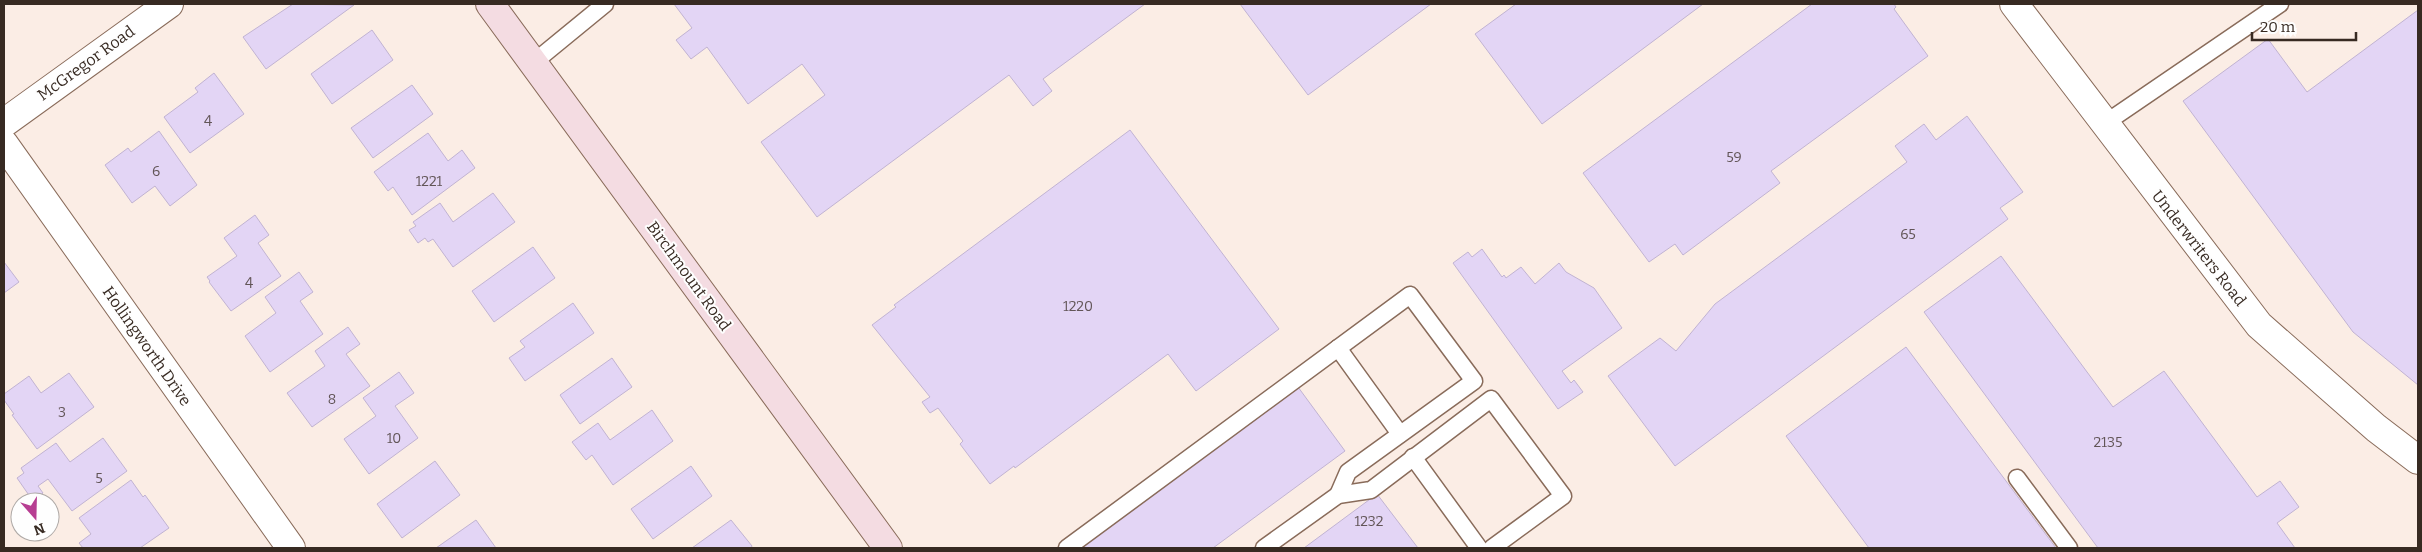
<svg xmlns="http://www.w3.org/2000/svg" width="2422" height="552" viewBox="0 0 2422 552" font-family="Bitter,serif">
<rect width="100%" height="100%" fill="#fbede5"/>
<g fill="#e3d5f5" stroke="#c1b3d2">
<polygon points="293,4 354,5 266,69 243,37"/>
<polygon points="674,4 1145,4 1043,79 1052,91 1033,106 1009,75 817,217 761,142 825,95 802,64 748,104 707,47 691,59 676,40 692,28"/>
<polygon points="1240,4 1431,4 1308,95"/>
<polygon points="1516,4 1703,4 1542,124 1475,34"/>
<polygon points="1812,4 1894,4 1896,7 1894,9 1928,56 1771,171 1780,183 1683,255 1675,244 1649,262 1583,173"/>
<polygon points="2418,10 2418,385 2353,332 2183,101 2268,39 2307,92"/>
<polygon points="372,30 393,60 332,104 311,74"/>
<polygon points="214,73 244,114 190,153 164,117 198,92 195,88"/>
<polygon points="412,85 433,114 373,158 351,128"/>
<polygon points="1967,116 2023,192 2000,208 2008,219 1675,466 1608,376 1660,338 1676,351 1715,304 1907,162 1895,146 1924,124 1936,140"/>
<polygon points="1130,130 1279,329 1196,391 1168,354 1015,468 1014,466 990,484 960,444 963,441 938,408 930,413 922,402 930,397 872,325 896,307 894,305"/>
<polygon points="159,131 197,185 170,206 155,186 132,203 105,165 128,148 131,152"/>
<polygon points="428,133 448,161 462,150 475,168 412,215 393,187 388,191 374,172"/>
<polygon points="493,193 515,222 453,267 433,239 428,242 425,238 418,243 409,230 416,226 413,222 440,203 453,222"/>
<polygon points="255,215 269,235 258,243 281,276 231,311 209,282 210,281 207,277 237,256 224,238"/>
<polygon points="533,247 555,278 494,322 472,291"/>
<polygon points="1482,249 1502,277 1504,275 1506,278 1521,267 1535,284 1559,263 1566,272 1594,288 1622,328 1562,371 1571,383 1574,380 1583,392 1558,409 1453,263 1468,252 1472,257"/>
<polygon points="2001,256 2113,407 2164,371 2257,497 2280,481 2299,507 2277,523 2295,548 2098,548 1924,312"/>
<polygon points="4,262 19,282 4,293"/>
<polygon points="299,272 313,292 300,301 323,334 270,372 245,336 276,313 265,297"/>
<polygon points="573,303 594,333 525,381 509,358 525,347 520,341"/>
<polygon points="348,327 360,344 346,354 370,386 312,427 287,393 325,366 315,351"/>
<polygon points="1906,347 2056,548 1869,548 1786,436"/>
<polygon points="612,358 632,387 580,424 560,395"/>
<polygon points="399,372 414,393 395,406 418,438 369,474 344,439 376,416 363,398"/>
<polygon points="69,373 94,407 37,449 12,415 14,414 4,400 4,394 29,376 41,393"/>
<polygon points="1298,387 1345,451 1213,548 1079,548"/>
<polygon points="652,410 673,441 613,485 592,455 586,460 572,442 598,423 610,440"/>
<polygon points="103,438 127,471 72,511 48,479 38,486 43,493 33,501 17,478 24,473 21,468 56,443 70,462"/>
<polygon points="435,461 460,495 402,538 377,504"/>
<polygon points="691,466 712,496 653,539 631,509"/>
<polygon points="131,480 143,497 145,495 169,528 140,548 83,548 79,543 91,534 79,518"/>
<polygon points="1377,494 1418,548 1304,548"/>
<polygon points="476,520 496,548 436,548"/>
<polygon points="731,520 752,546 751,548 692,548"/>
</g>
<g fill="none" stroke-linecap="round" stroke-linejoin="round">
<defs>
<g id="service">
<polyline points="533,63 605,4"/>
<polyline points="2104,124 2280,4"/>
<polyline points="1338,348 1400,434"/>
<polyline points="1413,457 1479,548"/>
<polyline points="2017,478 2069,548"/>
<polyline points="1067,548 1410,295 1474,381 1348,472 1338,495"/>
<polyline points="1264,548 1338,495 1371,490 1491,399 1563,496 1492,548"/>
</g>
<g id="minor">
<polyline points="2014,4 2259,325 2376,428 2418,460"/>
<polyline points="4,123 169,4"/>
<polyline points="4,144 291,548"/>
</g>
<polyline id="secondary" points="490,4 888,548"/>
</defs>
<use href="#service" stroke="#896b5a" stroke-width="19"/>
<use href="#minor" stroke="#896b5a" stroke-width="30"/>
<use href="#secondary" stroke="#896b5a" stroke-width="30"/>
<use href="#service" stroke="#fff" stroke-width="16"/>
<use href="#minor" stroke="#fff" stroke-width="28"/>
<use href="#secondary" stroke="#f4dce2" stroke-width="28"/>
</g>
<g text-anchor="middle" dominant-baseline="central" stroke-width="4" stroke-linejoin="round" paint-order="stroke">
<g font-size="14" fill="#625557">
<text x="208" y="121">4</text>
<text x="1734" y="157">59</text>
<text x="156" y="171">6</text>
<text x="429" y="181">1221</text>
<text x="1908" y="234">65</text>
<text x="249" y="283">4</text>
<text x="1078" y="306">1220</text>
<text x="332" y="399">8</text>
<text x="62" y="412">3</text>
<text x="394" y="438">10</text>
<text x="2108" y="442">2135</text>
<text x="99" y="478">5</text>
<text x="1369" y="521">1232</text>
</g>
<g font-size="16" fill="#372a22" stroke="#fefefe">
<text transform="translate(86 63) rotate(-36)">McGregor Road</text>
<text transform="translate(2199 248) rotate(52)">Underwriters Road</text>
<text transform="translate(689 276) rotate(54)">Birchmount Road</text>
<text transform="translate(147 346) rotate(55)">Hollingworth Drive</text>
</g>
</g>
<rect width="2422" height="552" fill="none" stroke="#372a22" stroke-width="10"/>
<g transform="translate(35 517) rotate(160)"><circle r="24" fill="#fefefe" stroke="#aea9a6"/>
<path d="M0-4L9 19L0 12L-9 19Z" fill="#b73e92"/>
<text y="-8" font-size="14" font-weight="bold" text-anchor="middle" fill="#372a22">N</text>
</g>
<path d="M2252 32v8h104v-8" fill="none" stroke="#372a22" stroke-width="2.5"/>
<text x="2260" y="32" font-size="15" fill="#372a22" stroke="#fefefe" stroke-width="4" paint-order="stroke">20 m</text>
</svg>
